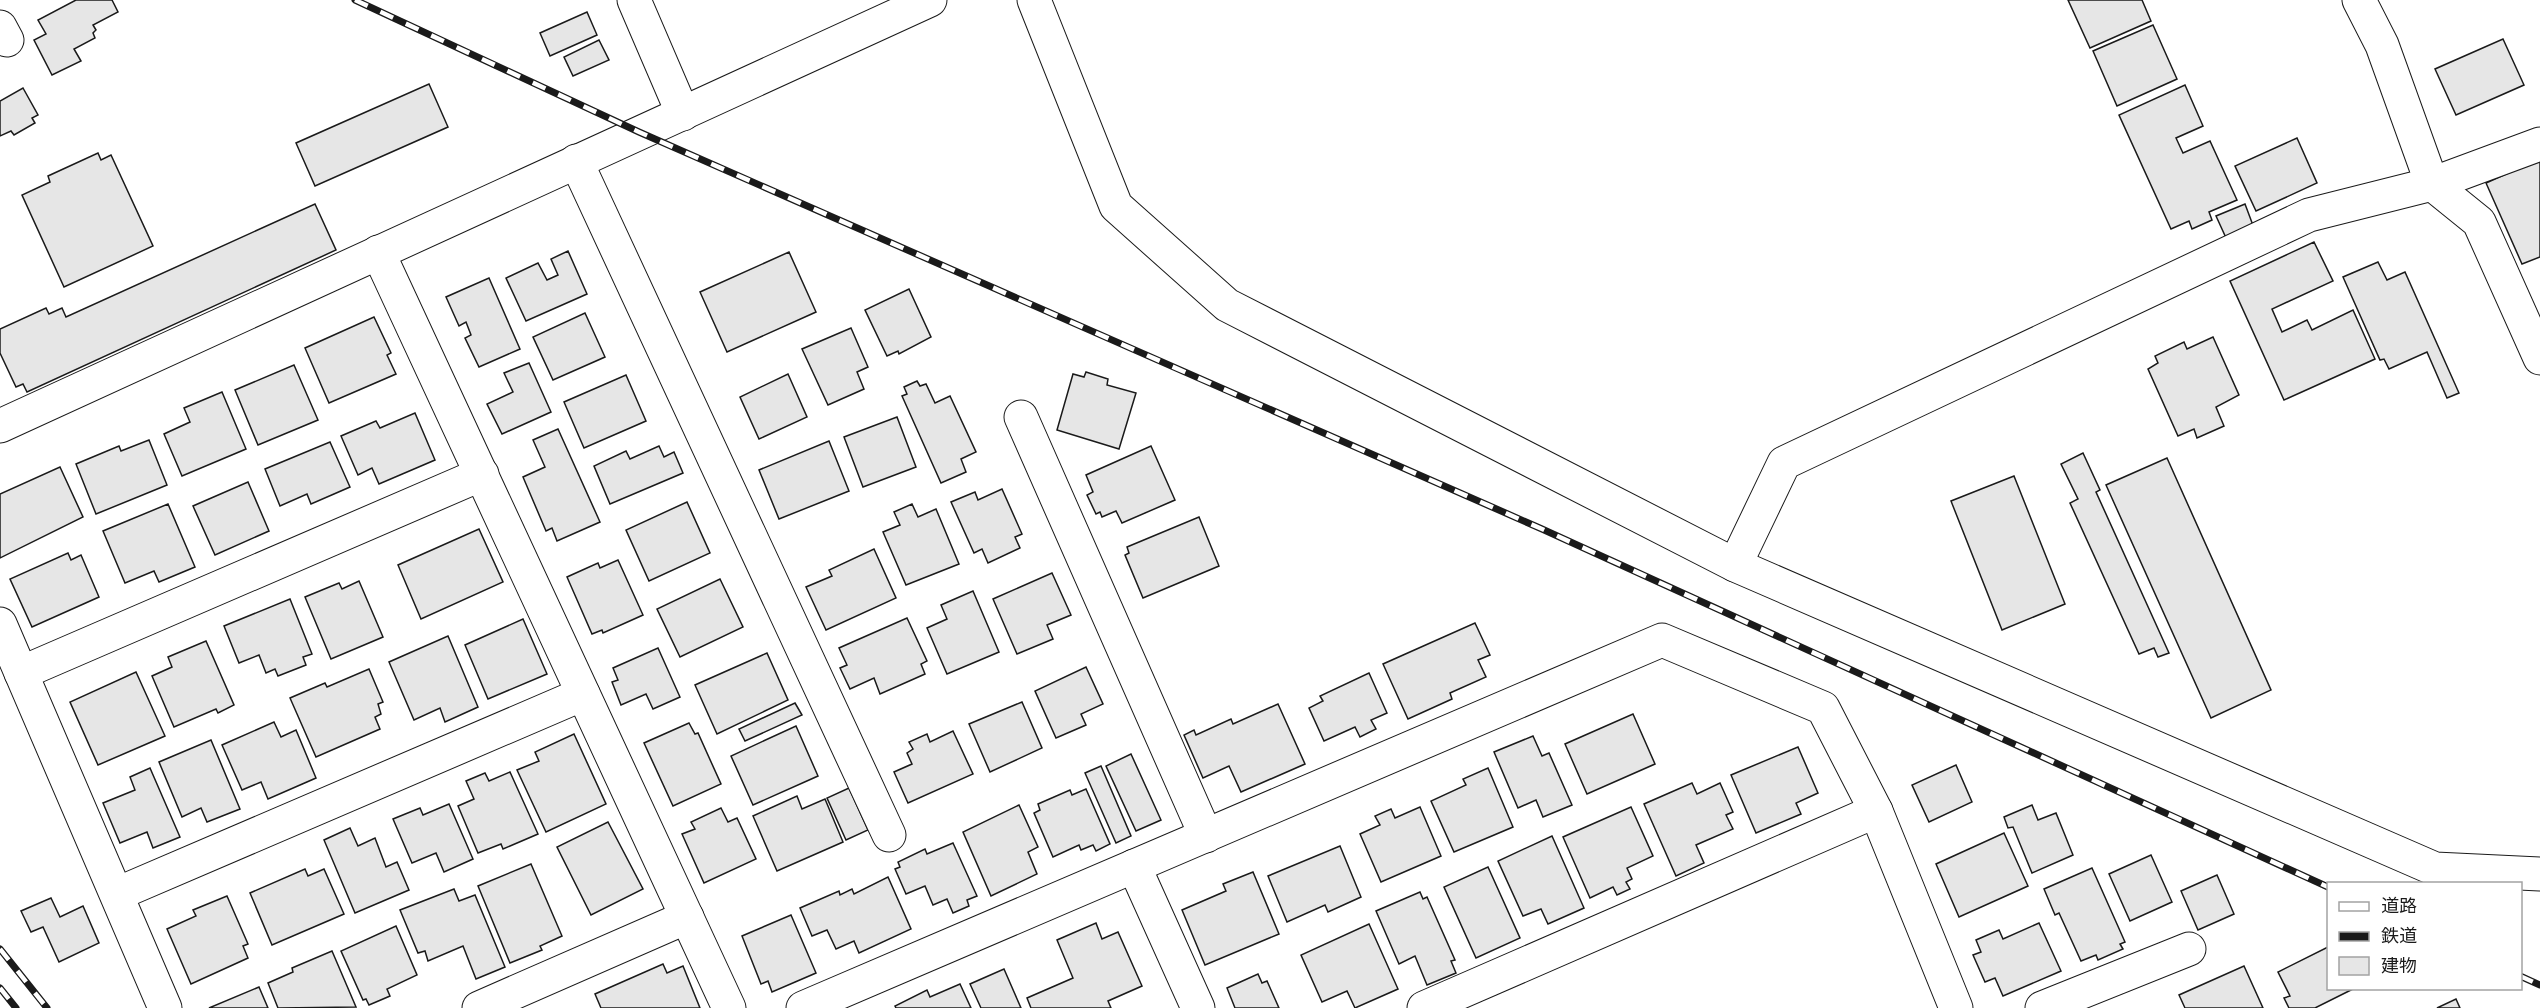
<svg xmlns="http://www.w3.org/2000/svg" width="2540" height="1008" viewBox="0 0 2540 1008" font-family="Arial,'Noto Sans JP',sans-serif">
<rect width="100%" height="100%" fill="#fff"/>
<g fill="#e6e6e6" stroke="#1a1a1a" stroke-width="1.5">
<polygon points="76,0 112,0 118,12 93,25 96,30 93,33 95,38 74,49 81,61 52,75 34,40 46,34 38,20"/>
<polygon points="2068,0 2142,0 2151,21 2090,48"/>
<polygon points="587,12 597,35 550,56 540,33"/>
<polygon points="2153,25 2177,79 2117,106 2093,51"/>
<polygon points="2503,39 2524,85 2456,115 2435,69"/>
<polygon points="599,40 609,60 573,76 564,57"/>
<polygon points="429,84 448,127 315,186 296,143"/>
<polygon points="2185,85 2203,126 2176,138 2183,153 2210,141 2237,200 2209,212 2212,220 2192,229 2189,221 2171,229 2119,115"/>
<polygon points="23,88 38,115 32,118 35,123 14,135 11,131 0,136 0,101"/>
<polygon points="2297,138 2317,183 2256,211 2235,166"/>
<polygon points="98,153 101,160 111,155 153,246 64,287 22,195 50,182 48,176"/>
<polygon points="2540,159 2540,257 2522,264 2486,183"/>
<polygon points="315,204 336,250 27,392 23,384 16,387 0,353 0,329 46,308 49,314 62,308 66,317"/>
<polygon points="2245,204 2254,228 2227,240 2216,216"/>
<polygon points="2314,242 2333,281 2272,309 2282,332 2307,320 2312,330 2353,310 2375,359 2284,400 2230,281"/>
<polygon points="568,251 587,294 526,321 506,278 538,263 547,280 558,275 551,259"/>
<polygon points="789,252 816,312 727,352 700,292"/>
<polygon points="2378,262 2387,280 2405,272 2459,393 2447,398 2427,352 2389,369 2384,359 2380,360 2343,277"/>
<polygon points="489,278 520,349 479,367 465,338 471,335 466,322 459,326 446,297"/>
<polygon points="909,289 931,337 899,354 898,351 887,356 865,310"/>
<polygon points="585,313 605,357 553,380 533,337"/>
<polygon points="374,317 391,353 387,355 396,374 329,403 305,348"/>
<polygon points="851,328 868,367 857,372 864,389 828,405 802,349"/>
<polygon points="2213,337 2239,395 2216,407 2224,426 2197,438 2194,429 2178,436 2148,369 2158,363 2155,356 2184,342 2187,349"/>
<polygon points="529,363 551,412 502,434 487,404 513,392 504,373"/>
<polygon points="294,365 318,420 258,445 235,390"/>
<polygon points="1086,372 1108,379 1107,385 1136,393 1119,449 1057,430 1073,374 1084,377"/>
<polygon points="788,374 807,417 759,439 740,397"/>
<polygon points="626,375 646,421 584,448 564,402"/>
<polygon points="917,381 920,386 926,384 935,403 950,396 976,452 961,459 966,472 941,483 902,396 907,394 904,387"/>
<polygon points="222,392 246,449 182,476 164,434 190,422 184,408"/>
<polygon points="415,413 435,460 379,484 372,468 358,475 341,436 376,421 380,428"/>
<polygon points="897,417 916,467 863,487 844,437"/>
<polygon points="558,429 600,522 557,541 552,528 546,531 523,477 545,467 533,440"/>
<polygon points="149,440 167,485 96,514 76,464 119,446 121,451"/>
<polygon points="829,441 849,491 779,519 759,470"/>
<polygon points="330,442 350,487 311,504 307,494 280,506 265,469"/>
<polygon points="659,446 664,457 674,452 683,473 610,504 594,466 626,451 630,459"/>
<polygon points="1151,446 1175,500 1122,523 1116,511 1102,517 1100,512 1096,514 1087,495 1093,492 1086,475"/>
<polygon points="2083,453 2100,490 2096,492 2169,653 2158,657 2154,648 2139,654 2070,503 2078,499 2061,464"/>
<polygon points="2167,458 2271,690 2211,718 2106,485"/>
<polygon points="60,467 83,517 0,558 0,494"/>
<polygon points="2014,476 2065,604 2002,630 1951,501"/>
<polygon points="248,482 269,531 215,555 193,506"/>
<polygon points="1002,489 1022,534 1015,537 1020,548 988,563 982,549 974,553 951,502 975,492 978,500"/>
<polygon points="687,502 710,553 649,581 626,530"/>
<polygon points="168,504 195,567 159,582 154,571 125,583 103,531"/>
<polygon points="912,504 918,517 936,509 959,564 906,585 883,532 900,525 894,512"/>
<polygon points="1199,517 1219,566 1143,598 1125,555 1129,553 1127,547"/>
<polygon points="479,529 503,582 421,619 398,565"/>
<polygon points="874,549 896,598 826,630 806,587 832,576 829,570"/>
<polygon points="68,553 71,560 81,555 99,597 32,627 10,579"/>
<polygon points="618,560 643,615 603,633 602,630 592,634 567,577 598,563 600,568"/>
<polygon points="1052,573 1071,615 1047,625 1053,639 1017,654 993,599"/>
<polygon points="720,579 743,627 680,657 657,609"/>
<polygon points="359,581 383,637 331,659 305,597 339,583 342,589"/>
<polygon points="973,591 999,652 947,674 927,628 947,619 941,605"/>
<polygon points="290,599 312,654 303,657 306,665 278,676 275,669 266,673 259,655 239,663 224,626"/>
<polygon points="907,618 927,661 921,664 925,674 880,694 874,678 850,689 840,668 847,665 839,648"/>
<polygon points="523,619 547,674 488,699 465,645"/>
<polygon points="1475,623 1490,655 1478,660 1486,677 1450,693 1452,699 1408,719 1383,664"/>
<polygon points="448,636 478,707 445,722 440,708 414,720 389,662"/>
<polygon points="206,641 234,705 218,713 216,709 174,727 152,676 172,667 168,657"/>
<polygon points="658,648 680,697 653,709 646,694 621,705 612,682 618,680 613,668"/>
<polygon points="767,653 788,700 717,734 695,685"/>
<polygon points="1086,667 1103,704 1081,714 1086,725 1056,738 1035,691"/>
<polygon points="369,669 383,702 378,704 381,714 375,717 380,729 316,757 290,698 325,683 327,687"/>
<polygon points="136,672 165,736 98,765 70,702"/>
<polygon points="1369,673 1387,713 1371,720 1376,729 1360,737 1355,727 1324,741 1309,708 1323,701 1320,696"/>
<polygon points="1022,702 1042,748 990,772 969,724"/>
<polygon points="795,703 802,715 745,741 739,729"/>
<polygon points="1278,704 1305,764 1241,792 1229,766 1203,778 1184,735 1194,730 1196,735 1231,719 1233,724"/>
<polygon points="1633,714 1655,764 1587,794 1565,744"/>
<polygon points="274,722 281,737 296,730 316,778 268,799 261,782 242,790 222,745"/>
<polygon points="689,723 695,734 698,733 721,784 673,806 644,743"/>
<polygon points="796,726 818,776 753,805 731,756"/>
<polygon points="953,731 973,774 908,803 894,772 912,764 907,753 913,749 909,742 927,734 930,742"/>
<polygon points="574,734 606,804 546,832 517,770 539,761 535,752"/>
<polygon points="1533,736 1542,756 1549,753 1572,805 1543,817 1536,800 1518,808 1494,752"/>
<polygon points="211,740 240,809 207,822 201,808 182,817 159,762"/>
<polygon points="1798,747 1818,793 1796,803 1801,814 1756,833 1731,775"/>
<polygon points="1131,754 1161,820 1136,831 1106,766"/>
<polygon points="1956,765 1972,802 1929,822 1912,785"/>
<polygon points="1101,766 1131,836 1116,843 1085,773"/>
<polygon points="150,768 180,837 153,848 147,832 120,843 103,803 135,790 130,777"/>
<polygon points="1488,768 1513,827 1454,852 1431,801 1466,785 1463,779"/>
<polygon points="510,772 538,834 503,849 501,844 478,853 458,806 474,799 466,781 485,773 489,781"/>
<polygon points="1692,783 1697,794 1720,783 1733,812 1726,815 1733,829 1696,845 1704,863 1676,876 1644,804"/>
<polygon points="849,788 868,830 846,840 827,798"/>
<polygon points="1086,789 1110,844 1096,851 1093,845 1081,850 1079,845 1053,857 1034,813 1040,810 1038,804 1070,790 1072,795"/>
<polygon points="797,796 802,809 825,799 843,842 777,871 753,816"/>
<polygon points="449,804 473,859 444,872 436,853 412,863 393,819 420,808 423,815"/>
<polygon points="1019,805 1038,847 1028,852 1037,874 991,896 963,832"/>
<polygon points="2032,805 2038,820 2056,813 2073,855 2032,873 2013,827 2008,828 2004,817"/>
<polygon points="1420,807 1441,856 1381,882 1360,834 1380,825 1375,816 1391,809 1395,818"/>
<polygon points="1631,807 1653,856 1627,868 1632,879 1626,882 1630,889 1617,895 1613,887 1590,898 1563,837"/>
<polygon points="721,808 728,822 737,818 756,859 704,883 682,834 695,829 691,822"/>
<polygon points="608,822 643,889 591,915 557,847"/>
<polygon points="350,828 358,846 375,838 386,867 397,862 409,890 355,913 324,840"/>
<polygon points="2004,833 2028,886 1959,917 1936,864"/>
<polygon points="1552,836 1584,908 1548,924 1541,909 1523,916 1498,861"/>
<polygon points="953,843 977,896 967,900 969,906 953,913 947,899 933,905 925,886 906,894 895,869 900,867 898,862 925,849 927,854"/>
<polygon points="1340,846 1361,897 1328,912 1325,905 1287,922 1268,876"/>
<polygon points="2151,855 2172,902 2130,921 2109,874"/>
<polygon points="531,864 562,936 540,946 542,950 510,963 478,886"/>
<polygon points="1488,867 1520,938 1476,958 1444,887"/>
<polygon points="2092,868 2125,942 2120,944 2123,949 2098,960 2096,955 2081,961 2059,913 2055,915 2044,889"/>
<polygon points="305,869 308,876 324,869 344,914 272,945 250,893"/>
<polygon points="1253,872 1279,934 1205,965 1182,910 1226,891 1223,884"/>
<polygon points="2217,875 2234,914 2198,930 2181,891"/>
<polygon points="888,877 911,929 859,953 854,941 836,949 827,930 812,936 800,908 839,891 840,895 852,889 854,894"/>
<polygon points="454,889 459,901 475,895 505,967 476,979 463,946 428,961 425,951 418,953 400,910"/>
<polygon points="1420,892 1423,899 1427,897 1455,960 1451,961 1456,973 1427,985 1415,956 1399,964 1376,911"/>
<polygon points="227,896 248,944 243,946 248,958 191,984 167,929 196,916 193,910"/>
<polygon points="51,898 60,917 83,906 99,943 59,962 43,927 31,932 21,911"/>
<polygon points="791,915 816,973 772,992 768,981 761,984 742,936"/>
<polygon points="1096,923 1102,939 1118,932 1142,986 1108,1001 1111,1008 1031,1008 1027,998 1073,978 1057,940"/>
<polygon points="2039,923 2061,971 2003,996 1995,978 1985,982 1973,955 1981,952 1976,940 1999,930 2003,939"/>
<polygon points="1369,924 1398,989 1355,1008 1347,991 1322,1002 1301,955"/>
<polygon points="396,926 417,975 387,989 390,996 369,1005 366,999 363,1000 341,951"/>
<polygon points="2328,947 2328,988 2355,988 2315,1008 2289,1008 2284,998 2290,996 2278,972"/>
<polygon points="332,951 356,1007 278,1008 268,983 293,972 292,968"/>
<polygon points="663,964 667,973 683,966 700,1008 601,1008 595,994"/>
<polygon points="2244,966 2263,1008 2185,1008 2179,995"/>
<polygon points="1004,969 1021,1008 981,1008 970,984"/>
<polygon points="1258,974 1262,983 1267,981 1279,1008 1235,1008 1227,988"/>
<polygon points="960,984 971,1008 896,1008 895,1006 927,990 930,997"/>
<polygon points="259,987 268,1008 209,1008"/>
<polygon points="2456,999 2460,1008 2437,1008"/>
</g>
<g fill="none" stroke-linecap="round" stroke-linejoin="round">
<defs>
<g id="minor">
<polyline points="634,0 683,114"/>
<polyline points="1034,0 1116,206 1227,305 1735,565 2435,869 2540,874"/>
<polyline points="2359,0 2382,45 2432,184 2479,222 2540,358"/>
<polyline points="0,27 7,40"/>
<polyline points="576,161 889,835"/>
<polyline points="378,252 729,1008"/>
<polyline points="1021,417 1206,836"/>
<polyline points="0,426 930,0"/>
<polyline points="1735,565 1784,463 2309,215 2432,184 2540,144"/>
<polyline points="0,624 165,1008"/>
<polyline points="21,673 482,474"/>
<polyline points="1134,866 1198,1008"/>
<polyline points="117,894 583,694"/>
<polyline points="479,1008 687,917"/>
<polyline points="803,1008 1662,640 1823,708 1876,811 1956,1008"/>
<polyline points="1424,1008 1876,811"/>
<polyline points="2042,1008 2189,949"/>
</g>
</defs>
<use href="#minor" stroke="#1a1a1a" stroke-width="35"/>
<use href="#minor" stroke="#fff" stroke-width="33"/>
<defs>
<g id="rail">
<polyline points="355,0 639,132 1542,529 2328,887"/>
<polyline points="0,949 47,1008"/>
<polyline points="2520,976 2540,985"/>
<polyline points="0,988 16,1008"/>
</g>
</defs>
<use href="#rail" stroke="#1a1a1a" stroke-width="7"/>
<use href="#rail" stroke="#fff" stroke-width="4.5" stroke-dasharray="14" stroke-linecap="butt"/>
</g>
<rect x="2327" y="882" width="195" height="108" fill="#ffffff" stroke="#a3a3a3" stroke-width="1.5"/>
<rect x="2339" y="902" width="30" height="9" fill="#ffffff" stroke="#a3a3a3" stroke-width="1.5"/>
<text x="2381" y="912" font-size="18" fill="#1a1a1a">道路</text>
<rect x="2339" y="932" width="30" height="9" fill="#1a1a1a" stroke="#a3a3a3" stroke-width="1.5"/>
<text x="2381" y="942" font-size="18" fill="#1a1a1a">鉄道</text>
<rect x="2339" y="957" width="30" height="18" fill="#e6e6e6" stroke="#a3a3a3" stroke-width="1.5"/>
<text x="2381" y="972" font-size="18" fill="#1a1a1a">建物</text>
</svg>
